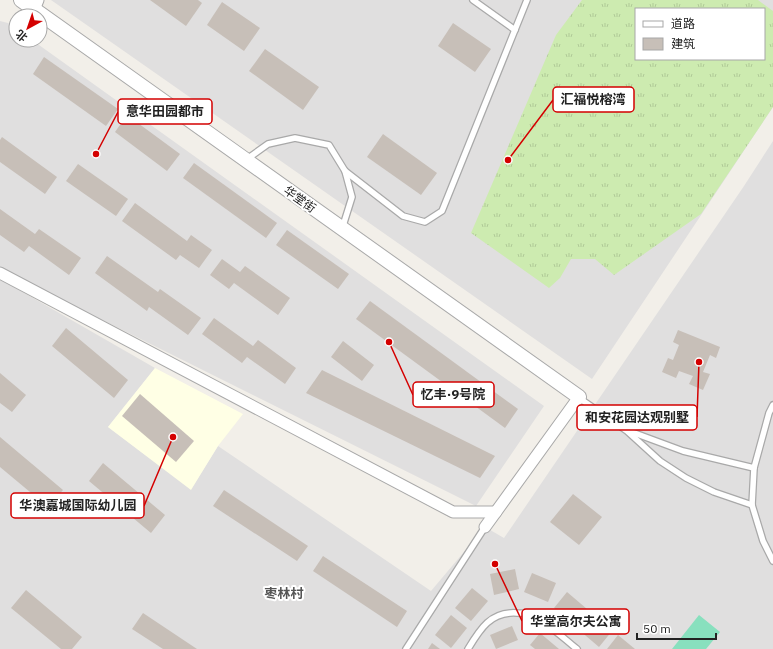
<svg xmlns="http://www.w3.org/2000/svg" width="773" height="649" viewBox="0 0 773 649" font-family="'IBM Plex Sans','Noto Sans SC',sans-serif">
<defs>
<pattern id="grass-tufts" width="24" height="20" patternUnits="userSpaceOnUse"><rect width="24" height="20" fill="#cdebb0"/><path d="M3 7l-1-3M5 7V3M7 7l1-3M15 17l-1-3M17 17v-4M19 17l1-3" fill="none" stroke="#b0c997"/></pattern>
</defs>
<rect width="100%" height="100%" fill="#f2efe9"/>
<g fill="#e0dfdf" fill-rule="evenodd">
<path d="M51,0H773V107L592,379ZM636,9H764V59H636Z"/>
<polygon points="0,21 8,23 16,28 16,40 32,40 544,406 476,506 0,269"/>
<polygon points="773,141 773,649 0,649 0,279 155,368 108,427 191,489 218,446 431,591 485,527 504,538 744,186"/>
</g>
<polygon fill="#ffffe5" points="155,368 243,414 218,446 191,490 108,427"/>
<path fill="url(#grass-tufts)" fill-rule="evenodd" d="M582,0H758L773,11V107L701,214L614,275L595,259H571L560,278L549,288L471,233L556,35ZM636,9H764V59H636Z"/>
<polygon fill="#88e0be" points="699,615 720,632 706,649 672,649"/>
<g fill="#c7bfb8">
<polygon points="150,0 198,0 202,3 186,26"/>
<polygon points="222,2 260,28 244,51 207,25"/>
<polygon points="453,23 491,49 475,72 438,46"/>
<polygon points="265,49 319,87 303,110 249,71"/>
<polygon points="44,57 118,109 106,126 33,74"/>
<polygon points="127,115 180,154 167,171 115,132"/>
<polygon points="383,134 437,173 421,195 367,157"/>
<polygon points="2,137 57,177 45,194 0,162 0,140"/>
<polygon points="194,163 277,223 266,238 183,178"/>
<polygon points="78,164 128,199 116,216 66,181"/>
<polygon points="135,203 187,241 191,235 212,250 199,268 180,255 176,260 122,221"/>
<polygon points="0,209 35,234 39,229 81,258 69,275 29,246 24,252 0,235"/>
<polygon points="287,230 349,274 338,289 276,245"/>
<polygon points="107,256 158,292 160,289 201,318 188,335 149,307 147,311 95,273"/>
<polygon points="222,259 240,272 245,266 290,298 278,315 234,283 229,289 210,275"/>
<polygon points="370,301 518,409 505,428 356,319"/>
<polygon points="214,318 253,346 258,340 296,368 285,384 247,357 242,363 202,334"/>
<polygon points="66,328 128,380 114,398 52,346"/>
<polygon points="678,330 720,347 716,358 710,355 703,372 710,374 703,390 689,384 693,376 679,371 676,378 662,372 668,358 673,360 679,345 673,342"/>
<polygon points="343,341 374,365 362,381 331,357"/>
<polygon points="322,370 495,456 480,478 306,393"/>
<polygon points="0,373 26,395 12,412 0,403"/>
<polygon points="140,394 194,441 176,462 122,416"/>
<polygon points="0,437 63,490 48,507 0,467"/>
<polygon points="103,463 165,515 151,533 89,481"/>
<polygon points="224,490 308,546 297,561 213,506"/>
<polygon points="573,494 602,517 579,545 550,522"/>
<polygon points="323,556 407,611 397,627 313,571"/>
<polygon points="515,569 519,589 494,595 490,574"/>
<polygon points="532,573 556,583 548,602 524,592"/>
<polygon points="472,588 488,601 471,621 455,608"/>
<polygon points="26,590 82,637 72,649 61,649 11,608"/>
<polygon points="567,592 587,609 574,625 554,608"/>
<polygon points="143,613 197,649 163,649 132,629"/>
<polygon points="593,614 612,631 599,647 579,630"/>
<polygon points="451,615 467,628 451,648 435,635"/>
<polygon points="512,626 518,640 496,649 490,635"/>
<polygon points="540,633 559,649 535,649 530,645"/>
<polygon points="618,635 635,649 607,649"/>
<polygon points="432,643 440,649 428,649"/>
</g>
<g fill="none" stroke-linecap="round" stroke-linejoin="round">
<defs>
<g id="service">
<polyline points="473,0 515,30"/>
<polyline points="247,159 268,144 295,138 329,145 345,171 352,197 342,229"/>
<polyline points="345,171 403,216 425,222 442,211 527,0"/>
<polyline points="579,398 627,431 660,461 686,478 714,492 752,505"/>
<polyline points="773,405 769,413 754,468 752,505 763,541 773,561"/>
<polyline points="629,431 683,451 754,468"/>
<polyline points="406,649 485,527"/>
<path d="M468,649C480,629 491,611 517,613C521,613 526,613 529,614C547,622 562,637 577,649"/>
</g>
<g id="minor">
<polyline points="34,10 38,0"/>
<polyline points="0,273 453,512 496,512"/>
<polyline points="485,527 579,397"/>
</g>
<polyline id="tertiary" points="21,0 579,397"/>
</defs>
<use href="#service" stroke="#a9a9a9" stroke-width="8"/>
<use href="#minor" stroke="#a9a9a9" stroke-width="13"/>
<use href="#tertiary" stroke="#a9a9a9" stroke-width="16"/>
<use href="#service" stroke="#fff" stroke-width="5.5"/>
<use href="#minor" stroke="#fff" stroke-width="11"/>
<use href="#tertiary" stroke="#fff" stroke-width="14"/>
</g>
<g text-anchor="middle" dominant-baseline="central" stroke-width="4" stroke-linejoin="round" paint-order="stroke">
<g font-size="12" fill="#222" stroke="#fff">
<text transform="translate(300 199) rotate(35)">华堂街</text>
</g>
<g font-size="13" font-weight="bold" fill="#555" stroke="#fff">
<text x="284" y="593">枣林村</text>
</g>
</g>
<path fill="none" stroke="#d40000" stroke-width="1.5" d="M508 160L553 100M96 154L118 112M389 342L413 395M699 362L697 417M173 437L144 506M495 564L522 621"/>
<g fill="#d40000" stroke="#fff" stroke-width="1.5">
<circle cx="508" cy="160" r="4"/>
<circle cx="96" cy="154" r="4"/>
<circle cx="389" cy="342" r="4"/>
<circle cx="699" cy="362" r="4"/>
<circle cx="173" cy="437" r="4"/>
<circle cx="495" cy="564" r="4"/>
</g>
<g fill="#fff" stroke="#d40000" stroke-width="1.5">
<rect x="553" y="87" width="81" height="25" rx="4"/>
<rect x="118" y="99" width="94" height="25" rx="4"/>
<rect x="413" y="382" width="81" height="25" rx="4"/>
<rect x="577" y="405" width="120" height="25" rx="4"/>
<rect x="11" y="493" width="133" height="25" rx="4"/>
<rect x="522" y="609" width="107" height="25" rx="4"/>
</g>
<g font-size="13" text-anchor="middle" font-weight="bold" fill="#222">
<text x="593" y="104">汇福悦榕湾</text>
<text x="165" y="116">意华田园都市</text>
<text x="453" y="399">忆丰·9号院</text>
<text x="637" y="422">和安花园达观别墅</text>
<text x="78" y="510">华澳嘉城国际幼儿园</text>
<text x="576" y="626">华堂高尔夫公寓</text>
</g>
<rect x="635" y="8" width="130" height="52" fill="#ffffff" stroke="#a7a7a7"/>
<rect x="643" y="21" width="20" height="6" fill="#ffffff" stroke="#a7a7a7"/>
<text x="671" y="28" font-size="12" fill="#222222">道路</text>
<rect x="643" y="38" width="20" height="12" fill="#c7bfb8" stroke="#a7a7a7"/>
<text x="671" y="48" font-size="12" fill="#222222">建筑</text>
<g transform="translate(28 28) rotate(220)"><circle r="19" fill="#ffffff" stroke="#a7a7a7"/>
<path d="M0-3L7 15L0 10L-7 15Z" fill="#d40000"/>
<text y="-6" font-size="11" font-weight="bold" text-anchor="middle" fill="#222222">北</text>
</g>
<path d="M637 633v6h79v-6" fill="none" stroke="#222222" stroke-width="2"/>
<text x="643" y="633" font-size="12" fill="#222222" stroke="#ffffff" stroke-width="3" paint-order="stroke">50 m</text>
</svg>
